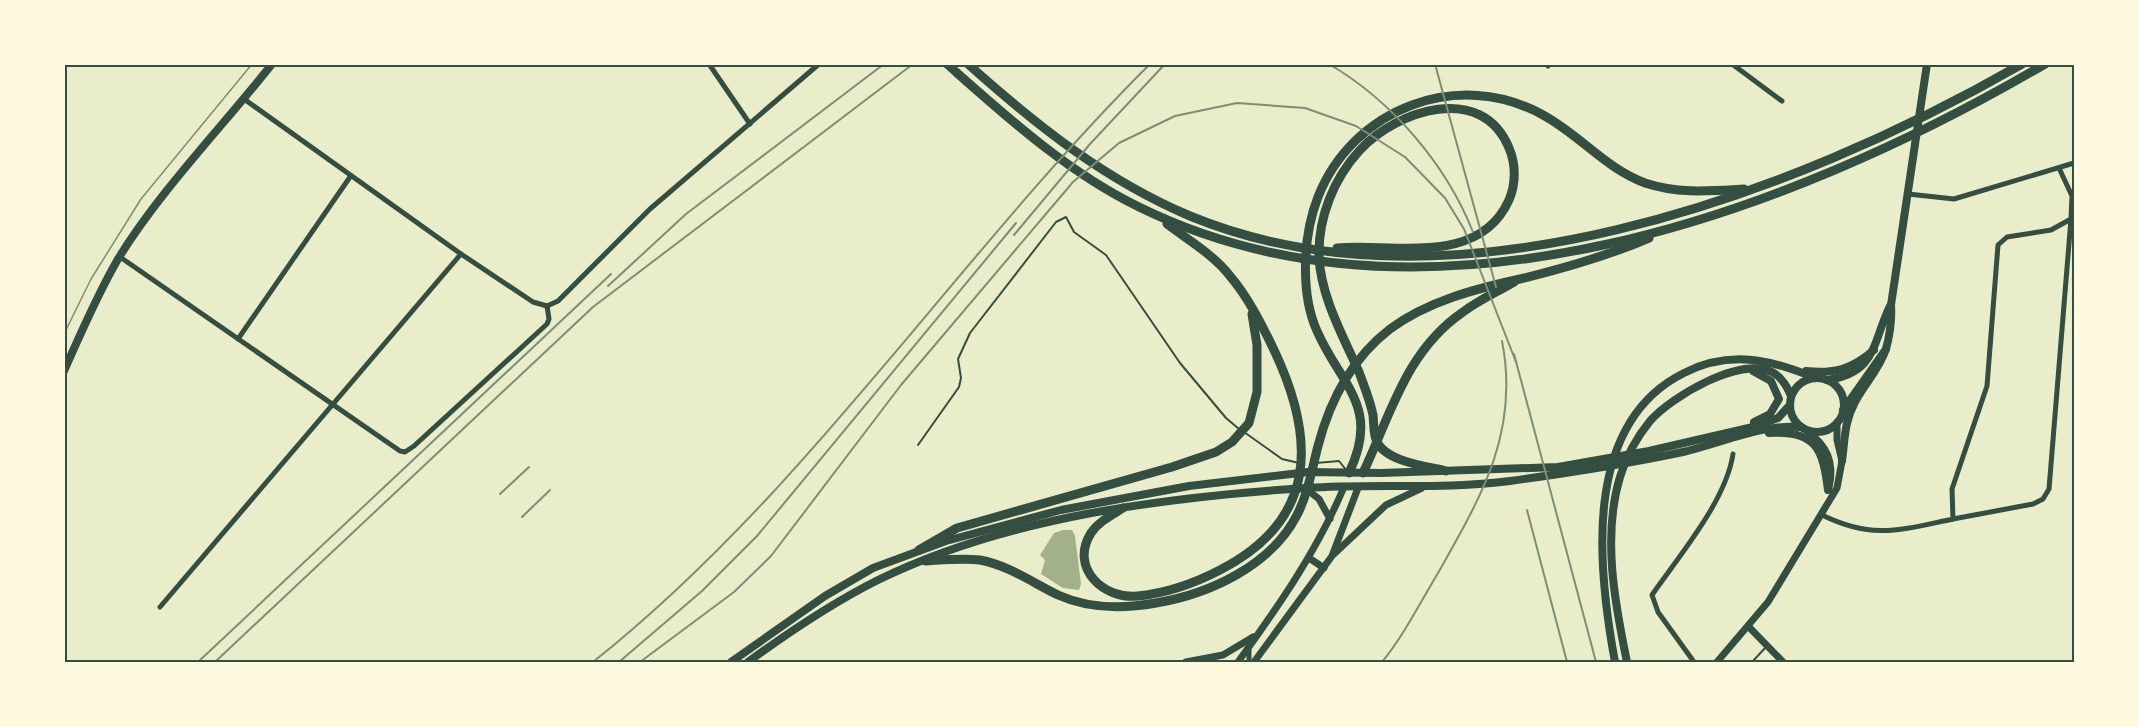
<svg xmlns="http://www.w3.org/2000/svg" width="2139" height="727" viewBox="0 0 2139 727" font-family="Montserrat,sans-serif">
<rect width="100%" height="100%" fill="#e9edc9"/>
<polygon fill="#a3b18a" points="1063,530 1072,530 1075,536 1081,584 1079,590 1063,588 1041,574 1045,560 1040,555 1054,533"/>
<g fill="none" stroke-linecap="round" stroke-linejoin="round">
<g stroke="#344e41" stroke-width="2">
<polyline points="1244,432 1282,459 1299,463"/>
<polyline points="918,445 959,387 961,378 958,359 970,333 1056,222 1066,217 1074,232 1106,255 1180,363 1226,418 1239,429"/>
<polyline points="1316,463 1339,461 1347,471"/>
<polyline points="1752,662 1766,647"/>
</g>
<g stroke="#344e41" stroke-width="5">
<polyline points="709,64 750,124"/>
<polyline points="1545,64 1548,66"/>
<polyline points="1732,64 1782,101"/>
<polyline points="244,99 461,254 533,302 547,306"/>
<polyline points="1908,194 1954,199 2074,163"/>
<polyline points="120,257 400,451 405,452 414,446 547,324 549,319 547,306"/>
<polyline points="547,306 558,301 650,209 819,64"/>
<polyline points="238,339 350,177"/>
<path d="M1822,515C1873,540 1900,530 1953,519L1952,489L1987,386L1998,245L2007,237L2051,230L2071,219L2072,196L2059,168"/>
<polyline points="1953,519 2033,504 2043,499 2049,489 2071,219"/>
<polyline points="160,607 461,254"/>
<polyline points="1249,662 1249,648"/>
<path d="M1694,662L1658,612L1652,595C1679,556 1726,501 1733,454"/>
</g>
<g stroke="#344e41" stroke-width="7">
<path d="M1806,430C1827,445 1835,462 1829,488"/>
<polyline points="1305,488 1319,499 1330,519"/>
<polyline points="1334,554 1386,505 1422,488"/>
<polyline points="1309,558 1324,568"/>
<polyline points="1749,627 1783,662"/>
<polyline points="1186,662 1223,655 1253,637"/>
<path d="M1238,662C1278,607 1317,551 1344,487"/>
<polyline points="1254,662 1332,556 1358,488"/>
<polyline points="1717,662 1768,602 1837,488 1842,461 1837,440 1837,422"/>
</g>
<g stroke="#344e41" stroke-width="8">
<path d="M1827,380C1877,373 1872,343 1890,306"/>
<path d="M1843,410L1886,349C1890,334 1892,320 1891,305L1927,64"/>
</g>
<g stroke="#344e41" stroke-width="8">
<path d="M64,371C81,333 97,295 118,259C159,192 223,126 272,64"/>
<polyline points="1753,371 1771,381 1779,399 1770,414 1754,422"/>
<path d="M1806,371C1835,374 1852,369 1874,350"/>
<circle cx="1817" cy="405" r="27"/>
<path d="M1769,433C1816,430 1823,449 1828,490"/>
<path d="M1842,461C1845,440 1844,422 1855,402C1865,383 1879,370 1886,349"/>
<polyline points="731,662 825,596 873,568 946,541 1061,510 1189,486 1308,472 1381,473 1558,467 1649,451 1753,427 1778,418 1790,405"/>
<path d="M748,662C789,632 832,603 878,580C1006,517 1166,497 1306,488C1374,483 1442,490 1510,481C1568,473 1626,464 1683,452C1722,443 1762,424 1801,427"/>
<path d="M1615,662C1598,570 1581,424 1684,373C1729,350 1770,359 1815,378"/>
<path d="M1627,662C1615,604 1602,536 1620,477C1626,457 1637,437 1650,421C1671,397 1740,356 1772,372C1782,377 1787,386 1791,396"/>
</g>
<g stroke="#344e41" stroke-width="9">
<path d="M947,64C1007,117 1067,172 1139,207C1427,348 1787,215 2045,64"/>
<path d="M968,64C1036,125 1105,180 1190,216C1450,323 1792,196 2022,64"/>
<path d="M1337,248C1393,243 1479,267 1509,200C1516,184 1516,164 1509,148C1482,82 1397,110 1360,150C1334,178 1318,217 1319,257C1321,297 1343,336 1359,372C1364,386 1370,400 1373,415C1374,423 1373,434 1377,442C1387,462 1426,466 1446,471"/>
<path d="M1349,473C1381,406 1341,386 1317,331C1300,293 1303,235 1318,197C1353,108 1459,68 1543,115C1580,135 1605,168 1645,183C1678,194 1710,191 1744,189"/>
<path d="M1363,473C1391,414 1406,351 1463,312C1479,300 1497,292 1514,282"/>
<path d="M1123,508C1112,515 1098,522 1091,533C1069,568 1104,600 1138,596C1167,593 1195,583 1220,570C1318,520 1316,439 1274,350C1262,325 1248,297 1230,276C1214,255 1188,240 1167,224"/>
<polyline points="919,550 957,528 1172,467 1216,452 1232,442 1249,423 1257,392 1257,345 1252,314"/>
<path d="M925,561C943,560 962,558 980,560C1008,565 1033,583 1058,595C1089,609 1123,609 1156,603C1209,594 1271,566 1297,515C1308,494 1312,469 1318,446C1330,400 1351,359 1390,329C1428,301 1475,289 1520,279C1561,269 1610,255 1649,238"/>
</g>
<polyline stroke="#7c8e77" stroke-width="1.5" points="64,334 91,279 141,199 252,64"/>
<g stroke="#7c8e77" stroke-width="2">
<path d="M1329,64C1392,101 1446,164 1473,232"/>
<polyline points="1435,64 1496,287"/>
<polyline points="1014,235 1090,144 1165,64"/>
<polyline points="608,286 686,214 884,64"/>
<polyline points="1514,354 1596,662"/>
<polyline points="500,494 529,467"/>
<polyline points="1527,510 1567,662"/>
<polyline points="522,517 550,490"/>
<polyline points="198,662 611,274"/>
<polyline points="215,662 593,307 913,64"/>
<path d="M593,662C807,492 957,256 1150,64"/>
<polyline points="619,662 702,591 757,536 1016,223"/>
<polyline points="640,662 734,592 771,556 901,385 1073,182 1119,143 1175,116 1237,103 1305,108 1356,126 1405,157 1445,198 1464,229 1516,362"/>
<path d="M1382,662C1404,635 1420,603 1438,573C1481,497 1520,432 1502,341"/>
</g>
</g>
<rect width="2139" height="727" fill="none" stroke="#fefae0" stroke-width="132"/>
<rect x="66" y="66" width="2007" height="595" fill="none" stroke="#344e41" stroke-width="2"/>
</svg>
